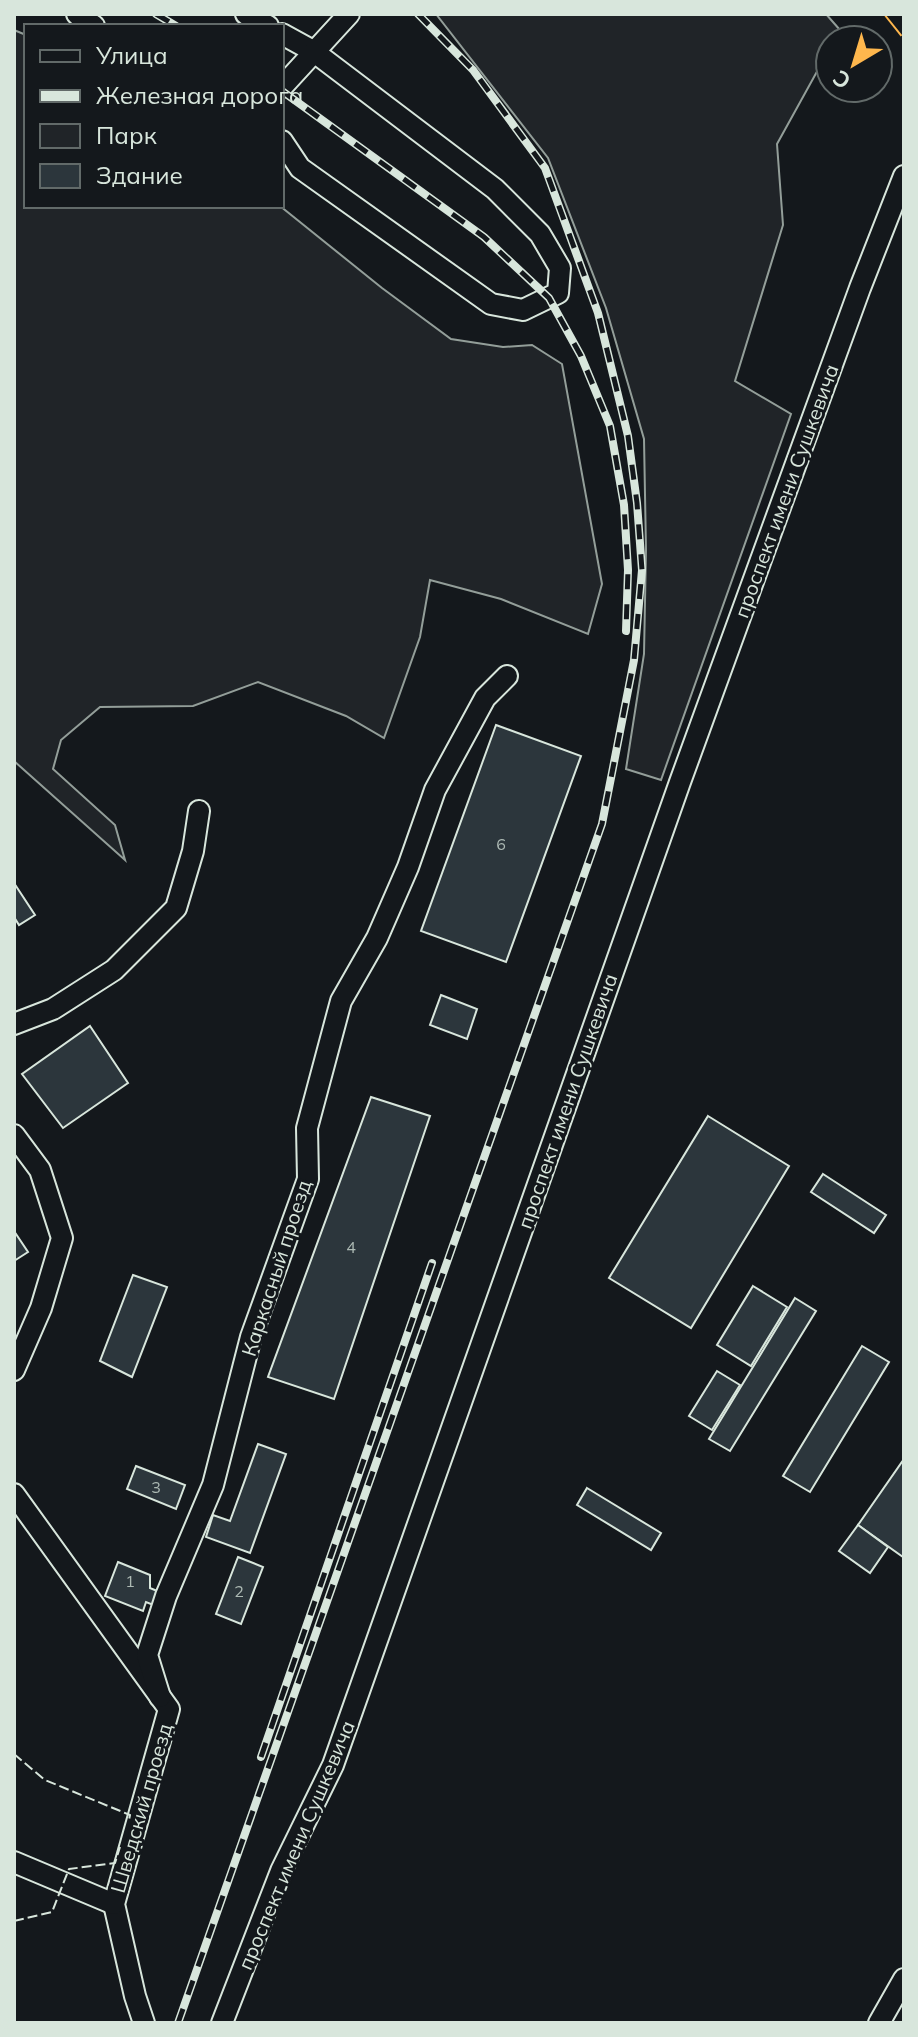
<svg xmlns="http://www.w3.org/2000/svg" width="918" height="2037" viewBox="0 0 918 2037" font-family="Mulish,sans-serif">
<rect width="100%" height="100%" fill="#14181c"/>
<g fill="#202428" stroke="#939e99" stroke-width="2">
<polygon points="436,14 826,14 840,30 835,40 830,40 830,48 777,144 783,225 735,381 791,414 661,780 626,769 644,654 646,550 644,439 606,308 548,158"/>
<polygon points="14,30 26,35 26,206 280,206 382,288 451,339 503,347 532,345 562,364 602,584 588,634 501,599 430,580 420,637 384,738 346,716 258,682 193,706 100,707 61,740 53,769 115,825 125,860 14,761"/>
</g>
<g fill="#2c363c" stroke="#d8e6dc" stroke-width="2">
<polygon points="496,725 581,756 506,962 421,931"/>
<polygon points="14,883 35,915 19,925 14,917"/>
<polygon points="441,995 477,1009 467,1039 430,1025"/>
<polygon points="90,1026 128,1083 63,1128 22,1074"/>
<polygon points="371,1097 430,1116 334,1399 268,1377"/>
<polygon points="708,1116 789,1166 691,1328 609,1278"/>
<polygon points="823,1174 886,1215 874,1233 811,1192"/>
<polygon points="14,1231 28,1252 14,1261"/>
<polygon points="133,1275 167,1287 132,1377 100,1361"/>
<polygon points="753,1286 787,1307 751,1366 717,1345"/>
<polygon points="795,1298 816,1311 730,1451 709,1439"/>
<polygon points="862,1346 889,1362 810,1492 783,1476"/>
<polygon points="717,1371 740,1385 712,1430 689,1416"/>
<polygon points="258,1444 286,1454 250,1553 206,1537 213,1515 230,1521"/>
<polygon points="904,1459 904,1555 903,1557 858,1525"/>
<polygon points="136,1466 185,1485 176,1509 127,1489"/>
<polygon points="587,1488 661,1533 651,1550 577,1505"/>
<polygon points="858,1525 888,1547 870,1573 839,1551"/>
<polygon points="238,1557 263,1567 241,1624 216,1614"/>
<polygon points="118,1562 150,1575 150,1588 162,1593 156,1606 146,1602 143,1611 105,1596"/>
</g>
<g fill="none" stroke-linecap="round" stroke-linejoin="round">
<defs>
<g id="minor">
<polyline points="77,14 94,26"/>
<polyline points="246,14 268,26"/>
<polyline points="282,34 313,51 495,189 540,234 560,268 558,293 523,310 491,304 300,168 282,141"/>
<polyline points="282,87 349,14"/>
<polyline points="14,1024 53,1009 114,970 176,908 193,851 199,811"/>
<polyline points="14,1135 40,1170 62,1238 41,1308 14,1370"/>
<polyline points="14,1494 169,1709 114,1904 135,1996 144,2023"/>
<polyline points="160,1697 147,1655 166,1596 213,1485 251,1337 308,1179 307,1128 341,1001 377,938 408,867 435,790 485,698 507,676"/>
<polyline points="14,1862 114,1904"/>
<polyline points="222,2023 281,1871 333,1765 680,782 860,288 904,176"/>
<polyline points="879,2023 904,1979"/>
</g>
</defs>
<use href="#minor" stroke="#d8e6dc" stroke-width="24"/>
<use href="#minor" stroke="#14181c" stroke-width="20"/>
<defs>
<g id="rail">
<polyline points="156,14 176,26"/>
<polyline points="282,91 484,237 549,298 581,356 610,426 624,505 628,570 626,631"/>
<polyline points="261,1757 432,1263"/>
<polyline points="178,2023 602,824 634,660 642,570 637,503 628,436 598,313 545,168 473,70 418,14"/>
</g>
</defs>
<use href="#rail" stroke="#d8e6dc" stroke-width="8"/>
<use href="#rail" stroke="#14181c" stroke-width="5" stroke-dasharray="15" stroke-linecap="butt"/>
<g stroke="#d8e6dc" stroke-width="2" stroke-dasharray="10 4" stroke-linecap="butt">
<polyline points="14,1754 45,1780 130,1815 129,1820"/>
<polyline points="14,1921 52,1912 69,1869 115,1863 120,1847"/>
</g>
<polyline stroke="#ffb74d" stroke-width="2" stroke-dasharray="28 6 4 6" stroke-linecap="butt" points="884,14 904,39"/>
</g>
<g text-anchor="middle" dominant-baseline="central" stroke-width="6" stroke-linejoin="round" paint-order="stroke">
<g font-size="16" fill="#adbab4">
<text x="501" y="844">6</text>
<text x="351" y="1247">4</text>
<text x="156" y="1487">3</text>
<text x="130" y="1581">1</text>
<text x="239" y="1591">2</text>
</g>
<g font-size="20" fill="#d8e6dc" stroke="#14181c">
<text transform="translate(786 491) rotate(-70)">проспект имени Сушкевича</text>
<text transform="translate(567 1101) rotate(-71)">проспект имени Сушкевича</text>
<text transform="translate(276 1268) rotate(-72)">Каркасный проезд</text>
<text transform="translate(141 1808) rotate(-74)">Шведский проезд</text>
<text transform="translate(296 1845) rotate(-67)">проспект имени Сушкевича</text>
</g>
</g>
<rect width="918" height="2037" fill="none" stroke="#d8e6dc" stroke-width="32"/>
<rect x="24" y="24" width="260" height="184" fill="#14181c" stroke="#626a69" stroke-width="2"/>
<rect x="40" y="50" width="40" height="12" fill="#14181c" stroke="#626a69" stroke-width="2"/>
<text x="96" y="64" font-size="24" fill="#d8e6dc">Улица</text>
<rect x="40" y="90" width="40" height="12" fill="#d8e6dc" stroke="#626a69" stroke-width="2"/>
<text x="96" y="104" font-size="24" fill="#d8e6dc">Железная дорога</text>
<rect x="40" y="124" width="40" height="24" fill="#202428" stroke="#626a69" stroke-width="2"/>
<text x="96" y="144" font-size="24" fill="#d8e6dc">Парк</text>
<rect x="40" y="164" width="40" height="24" fill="#2c363c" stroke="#626a69" stroke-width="2"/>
<text x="96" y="184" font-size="24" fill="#d8e6dc">Здание</text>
<g transform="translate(854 64) rotate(218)"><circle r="38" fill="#14181c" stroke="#626a69" stroke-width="2"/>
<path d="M0-6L14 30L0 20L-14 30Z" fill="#ffb74d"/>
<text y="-12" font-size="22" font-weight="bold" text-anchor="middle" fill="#d8e6dc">С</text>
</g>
</svg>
